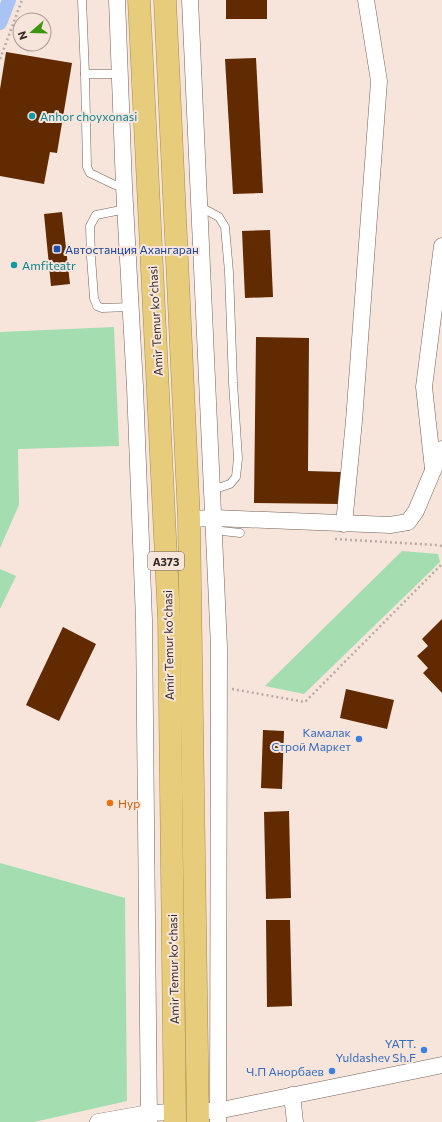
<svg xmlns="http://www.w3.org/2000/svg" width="442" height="1122" viewBox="0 0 442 1122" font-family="Commissioner,sans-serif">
<rect width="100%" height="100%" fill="#f7e5db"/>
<g fill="#a3ddb0">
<polygon points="114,327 119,446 18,449 19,505 0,548 0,332"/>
<polygon points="402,551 438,554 440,562 304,694 265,686"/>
<polygon points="0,569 16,576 0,609"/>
<polygon points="0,863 125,898 127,1101 34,1122 0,1122"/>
</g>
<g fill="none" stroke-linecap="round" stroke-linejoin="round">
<polyline stroke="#a9c3f4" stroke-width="14" points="0,23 9,0"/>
</g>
<g fill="#612a01">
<rect x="226" y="0" width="41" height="19"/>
<polygon points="6,52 72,63 57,153 50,152 44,184 0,176 0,89"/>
<polygon points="256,58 263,193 233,194 225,59"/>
<polygon points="62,212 70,284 51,286 44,214"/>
<polygon points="270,230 273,297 245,298 242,231"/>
<polygon points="256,337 309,338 308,471 341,472 341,504 254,503"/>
<polygon points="442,619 442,693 423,673 428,668 417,656 428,646 422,639"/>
<polygon points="63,627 96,644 59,721 26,705"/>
<polygon points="346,689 394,700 387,729 340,718"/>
<polygon points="263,730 284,731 282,789 261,788"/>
<polygon points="289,811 291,898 266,899 264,812"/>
<polygon points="266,920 290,920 292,1006 267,1007"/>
</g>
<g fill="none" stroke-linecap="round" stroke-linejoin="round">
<defs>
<g id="service">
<polyline points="82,0 85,74 87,167 90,173 115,185 124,184"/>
<polyline points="85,74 120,74"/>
<polyline points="199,206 219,217 225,227 229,272 233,383 238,458 236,477 230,484 212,490"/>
<polyline points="126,209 96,215 90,226 91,257 94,298 97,306 102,308 131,307"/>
<polyline points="213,530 240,533"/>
</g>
<g id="minor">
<polyline points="117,0 124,186 135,387 144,620 149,1122"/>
<polyline points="190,0 219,647 218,1122"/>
<polyline points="433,469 424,387 442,246"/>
<polyline points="189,519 214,518 390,525 408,522 416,511 442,449"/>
<polyline points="344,524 354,421 379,81 366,0"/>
<polyline points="292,1095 295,1122"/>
<polyline points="208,1111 217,1111 442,1065"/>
<polyline points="98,1122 149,1113 175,1112"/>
</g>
<g id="trunk">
<polyline points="139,0 169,619 175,1122"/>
<polyline points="165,0 189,519 198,1122"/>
</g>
</defs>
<use href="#service" stroke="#72635a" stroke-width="9"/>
<use href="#minor" stroke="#72635a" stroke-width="17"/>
<use href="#trunk" stroke="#a48c48" stroke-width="23"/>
<g stroke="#b9aaa3" stroke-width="2.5" stroke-dasharray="2 3" stroke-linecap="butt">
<polyline points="0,59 22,0"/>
<polyline points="335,539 436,545 442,546"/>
<polyline points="232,689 305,702 442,564"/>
</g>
<use href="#service" stroke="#fff" stroke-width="8"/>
<use href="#minor" stroke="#fff" stroke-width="16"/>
<use href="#trunk" stroke="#e7cc7b" stroke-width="22"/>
</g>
<g fill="#0f9aa8" stroke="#f7e5db" stroke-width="1.5">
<circle cx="32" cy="116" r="4"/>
<circle cx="14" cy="265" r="4"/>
</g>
<rect fill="#1a4fb4" stroke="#f7e5db" stroke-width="1.5" x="53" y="245" width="8" height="8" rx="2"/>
<g fill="#3f7fe0" stroke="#f7e5db" stroke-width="1.5">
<circle cx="359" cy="739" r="4"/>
<circle cx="424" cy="1050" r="4"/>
<circle cx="332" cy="1071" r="4"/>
</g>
<circle fill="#e8710a" stroke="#f7e5db" stroke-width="1.5" cx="110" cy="803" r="4"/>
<g text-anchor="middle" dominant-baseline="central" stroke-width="4" stroke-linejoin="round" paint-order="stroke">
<rect fill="#f7e5db" stroke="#6d635e" stroke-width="1" x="148" y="552" width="36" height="18" rx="3"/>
<g font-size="11" font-weight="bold" fill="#322b28">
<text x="166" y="561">A373</text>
</g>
<g font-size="12" fill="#0d838f" stroke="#f7e5db" text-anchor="start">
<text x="40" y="116">Anhor choyxonasi</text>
<text x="22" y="265">Amfiteatr</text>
</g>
<g font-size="12" fill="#164399" stroke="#f7e5db" text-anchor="start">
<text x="65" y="249">Автостанция Ахангаран</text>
</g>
<g font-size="12" fill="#322b28" stroke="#f7e5db">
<text transform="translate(155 321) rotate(-93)">Amir Temur koʻchasi</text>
<text transform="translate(168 645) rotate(-91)">Amir Temur koʻchasi</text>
<text transform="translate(173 969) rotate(-91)">Amir Temur koʻchasi</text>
</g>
<g font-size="12" fill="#366cbe" stroke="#f7e5db" text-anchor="end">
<text x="351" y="732">Камалак<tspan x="351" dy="14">Строй Маркет</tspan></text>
<text x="416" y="1043">YATT.<tspan x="416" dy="14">Yuldashev Sh.F</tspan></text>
<text x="324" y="1071">Ч.П Анорбаев</text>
</g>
<g font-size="12" fill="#c56008" stroke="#f7e5db" text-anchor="start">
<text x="118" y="803">Нур</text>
</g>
</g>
<g transform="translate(32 32) rotate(250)"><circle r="19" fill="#f7e5db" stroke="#a89b93"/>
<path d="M0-3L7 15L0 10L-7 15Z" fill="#3c960f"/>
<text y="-6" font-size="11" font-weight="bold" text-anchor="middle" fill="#322b28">N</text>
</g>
</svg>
